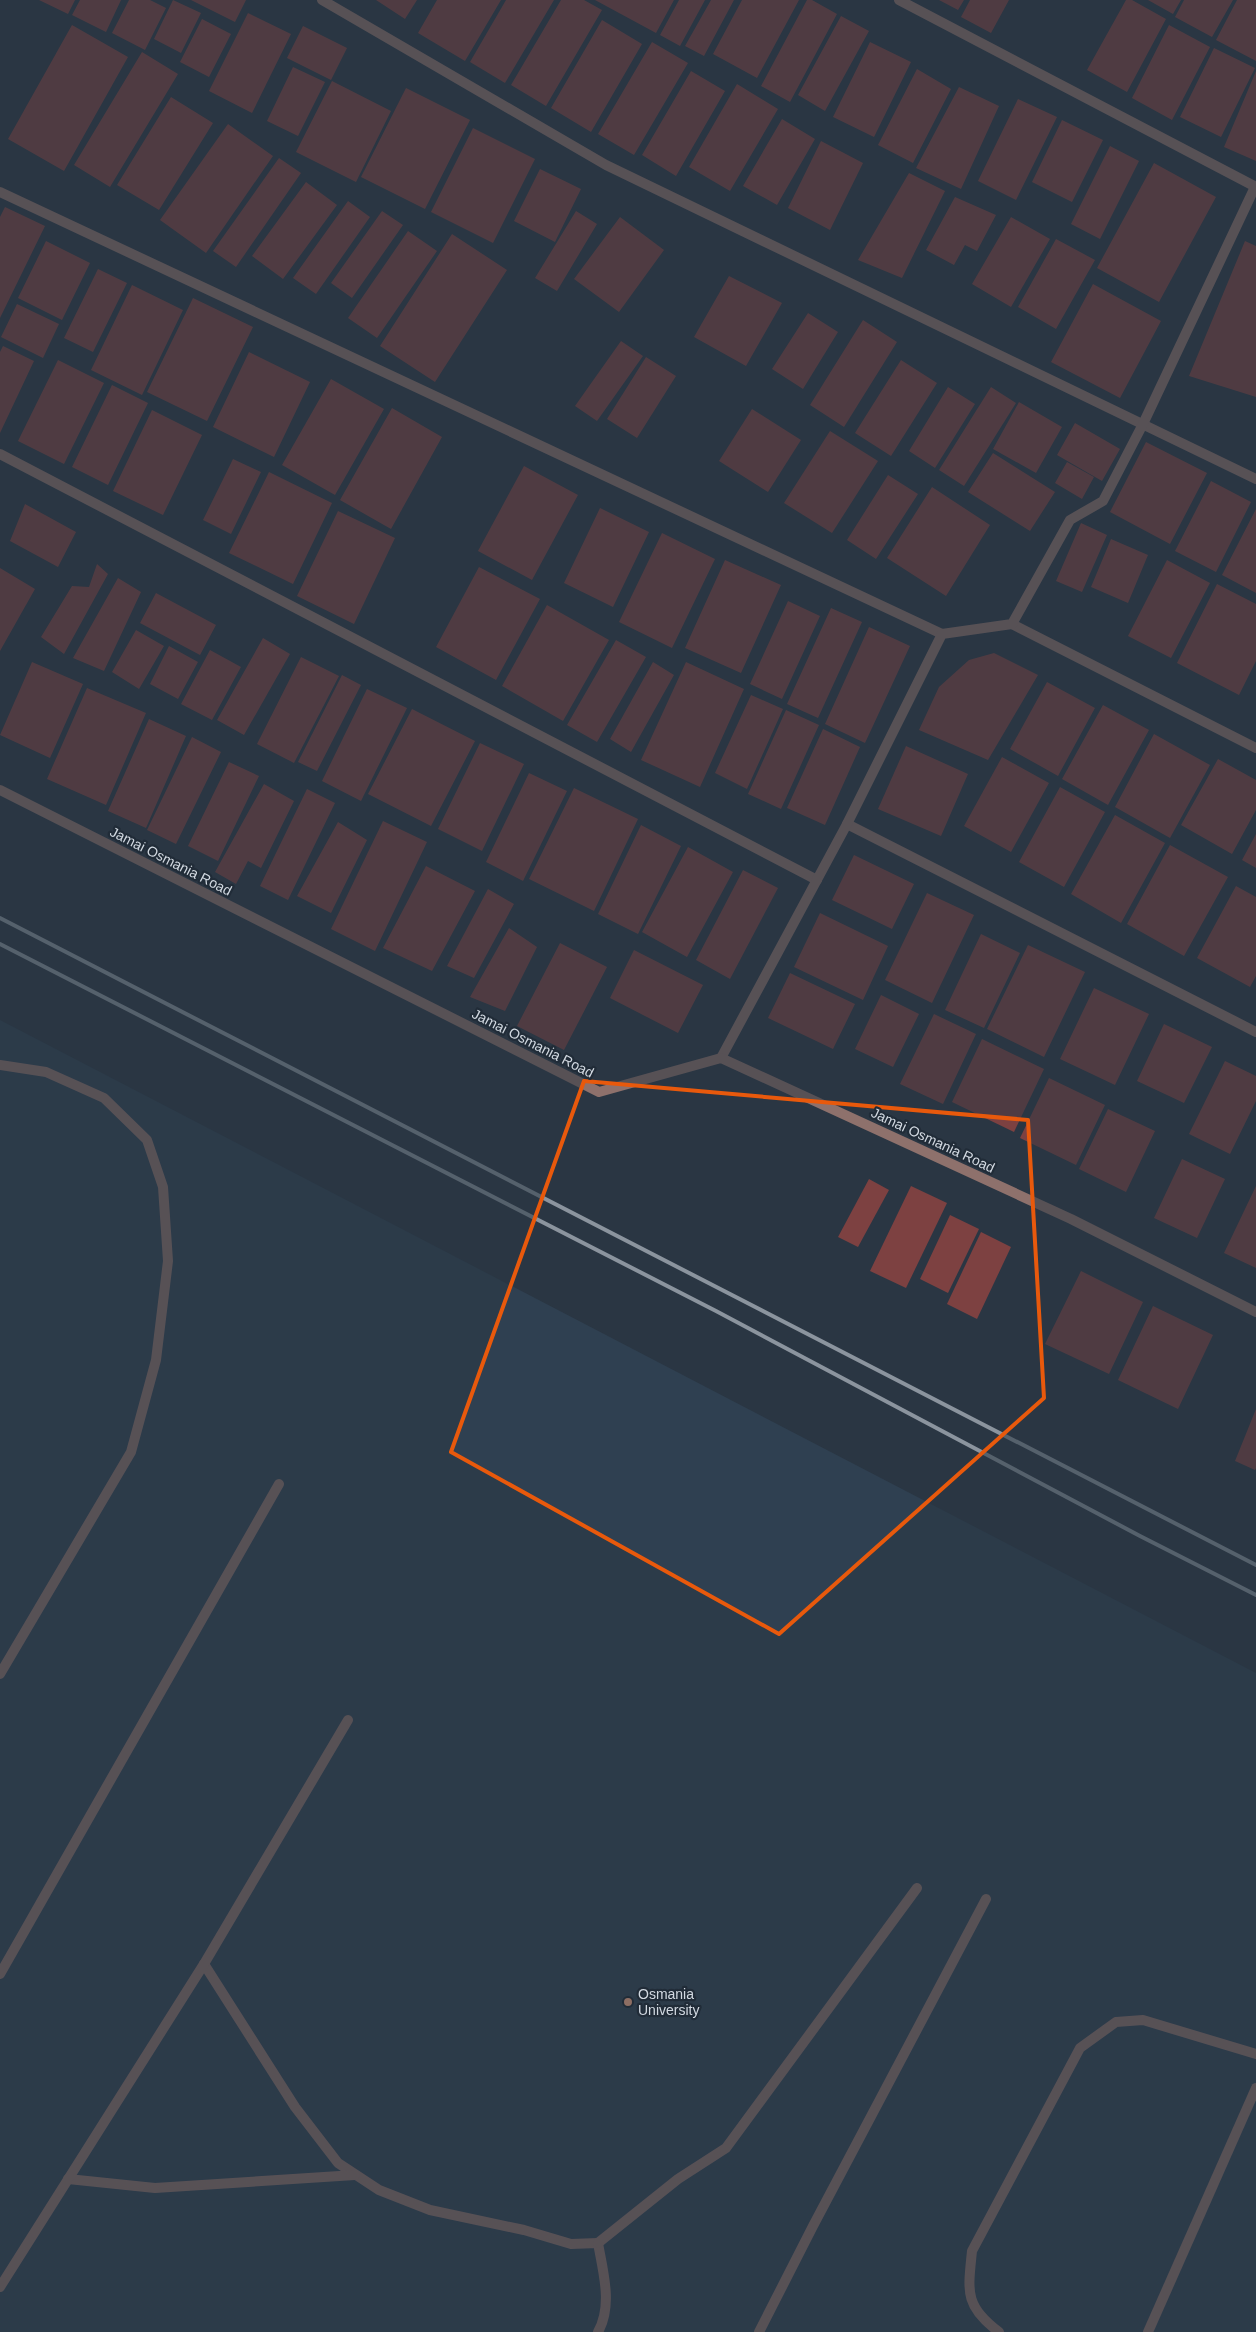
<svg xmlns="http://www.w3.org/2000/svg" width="1256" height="2332" viewBox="0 0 1256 2332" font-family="Arial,sans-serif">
<rect width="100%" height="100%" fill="#2a3643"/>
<polygon fill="#2f4051" points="0,1020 1256,1673 1256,2332 0,2332"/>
<g fill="#7d4141">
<polygon points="39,0 75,0 68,14"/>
<polygon points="80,0 121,0 106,32 72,15"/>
<polygon points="129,0 150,0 166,8 145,50 112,33"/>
<polygon points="173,0 201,13 181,53 154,39"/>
<polygon points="191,0 246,0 235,22"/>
<polygon points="376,0 417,0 405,19"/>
<polygon points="437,0 501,0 465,61 418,33"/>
<polygon points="506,0 554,0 505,83 470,62"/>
<polygon points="561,0 584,0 602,10 546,106 511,85"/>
<polygon points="595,0 674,0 656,33"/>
<polygon points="679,0 705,0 680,46 660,35"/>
<polygon points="711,0 734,0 704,56 685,46"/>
<polygon points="742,0 799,0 757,78 713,54"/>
<polygon points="807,0 812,0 837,14 790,102 761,86"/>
<polygon points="939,0 964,0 958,10"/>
<polygon points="970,0 1009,0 991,33 961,17"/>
<polygon points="1126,0 1132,0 1166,19 1127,92 1087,70"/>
<polygon points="1148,0 1181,0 1173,14"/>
<polygon points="1184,0 1233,0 1212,37 1175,17"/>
<polygon points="1237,0 1256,0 1256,61 1216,40"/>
<polygon points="248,13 291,34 252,113 209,91"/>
<polygon points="841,16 869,31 825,111 798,95"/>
<polygon points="202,19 231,34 209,77 180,62"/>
<polygon points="602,20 642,44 591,132 551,108"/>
<polygon points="72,25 128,57 64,171 8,139"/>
<polygon points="1169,25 1210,47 1172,120 1132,98"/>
<polygon points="303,26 347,48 331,80 287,58"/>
<polygon points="652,42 688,63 634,155 598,134"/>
<polygon points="870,42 911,62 874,137 833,117"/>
<polygon points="1214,48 1255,68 1221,137 1180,117"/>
<polygon points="142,52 178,74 110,187 74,165"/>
<polygon points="293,67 325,82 298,136 267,121"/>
<polygon points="917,69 951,89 913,163 878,145"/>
<polygon points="691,71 725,91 676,176 642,155"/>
<polygon points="1256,71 1256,161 1224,147"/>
<polygon points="332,81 391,111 356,182 296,152"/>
<polygon points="737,84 778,109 730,191 689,167"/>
<polygon points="959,87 999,106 961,189 916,168"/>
<polygon points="406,88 470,120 425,209 361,177"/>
<polygon points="171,97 213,123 159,210 117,185"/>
<polygon points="1018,99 1057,117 1016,200 978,181"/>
<polygon points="782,119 815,139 777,205 743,186"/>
<polygon points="1062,120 1103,140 1072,202 1032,182"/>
<polygon points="228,124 273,156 206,253 160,220"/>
<polygon points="473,128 535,159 493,243 431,212"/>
<polygon points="821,141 863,163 830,230 788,208"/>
<polygon points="1110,146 1139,161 1100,239 1071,224"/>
<polygon points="279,158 301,173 236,267 213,251"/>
<polygon points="1154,163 1216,197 1159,302 1097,268"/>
<polygon points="540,169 581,189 555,242 514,221"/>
<polygon points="909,173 945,191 902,278 858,260"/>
<polygon points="306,182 337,205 283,279 252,256"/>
<polygon points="955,197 996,215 977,251 965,245 954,265 926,250"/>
<polygon points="348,201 370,217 316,294 293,278"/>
<polygon points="5,207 45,226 0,318 0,217"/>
<polygon points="382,211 403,225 352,298 331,283"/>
<polygon points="576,211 597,224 557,291 535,278"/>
<polygon points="620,217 664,250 619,312 574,279"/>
<polygon points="1011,217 1050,239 1011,307 972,284"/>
<polygon points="408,231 437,251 377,338 348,318"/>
<polygon points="452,234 507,270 435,382 380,346"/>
<polygon points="1056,239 1095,260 1056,329 1018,307"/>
<polygon points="46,241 90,263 62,320 18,298"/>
<polygon points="1245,241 1256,246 1256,397 1189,376"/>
<polygon points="98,269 127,283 93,352 64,338"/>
<polygon points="729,276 782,303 746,366 694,337"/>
<polygon points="1093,284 1161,321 1120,398 1051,362"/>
<polygon points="132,285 183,310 142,395 91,370"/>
<polygon points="193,298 253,327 207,421 147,392"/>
<polygon points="17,304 59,324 43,358 1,337"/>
<polygon points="808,313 838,332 803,389 772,369"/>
<polygon points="863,320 897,342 844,427 810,405"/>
<polygon points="621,341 643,356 597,421 575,406"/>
<polygon points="3,346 34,361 0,433 0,352"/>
<polygon points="249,352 310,382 274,457 213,427"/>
<polygon points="646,357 676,376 637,438 607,419"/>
<polygon points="58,360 104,383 64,464 18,441"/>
<polygon points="901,360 937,383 891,456 855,433"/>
<polygon points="331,379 384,409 335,495 282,465"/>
<polygon points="112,385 148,403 108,485 72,467"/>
<polygon points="948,387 975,404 935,468 909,451"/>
<polygon points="991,387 1016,403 964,486 939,470"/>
<polygon points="1019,402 1062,427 1036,473 993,449"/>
<polygon points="392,408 442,437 391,529 340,500"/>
<polygon points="752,409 801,440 768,492 719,461"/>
<polygon points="152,410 202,435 163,515 113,491"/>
<polygon points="1075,423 1120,449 1102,481 1057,455"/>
<polygon points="830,431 878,461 832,533 784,503"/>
<polygon points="1146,442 1207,473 1170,544 1110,512"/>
<polygon points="993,453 1055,492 1030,531 968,492"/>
<polygon points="233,459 261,472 231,534 203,520"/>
<polygon points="1067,462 1094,477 1082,499 1055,483"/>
<polygon points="524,466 578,495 532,580 478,551"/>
<polygon points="269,472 332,503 293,584 229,553"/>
<polygon points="888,475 918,494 876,559 847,540"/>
<polygon points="1211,481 1251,502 1216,572 1175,551"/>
<polygon points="932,487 990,525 946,596 887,558"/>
<polygon points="25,504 76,532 58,567 10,541"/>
<polygon points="600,508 649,532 613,607 564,583"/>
<polygon points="1256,509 1256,593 1222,575"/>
<polygon points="338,511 395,538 354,624 297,596"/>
<polygon points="1081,523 1107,535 1082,592 1056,581"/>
<polygon points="662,533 715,559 672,648 619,622"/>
<polygon points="1111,539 1148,555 1128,603 1091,587"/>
<polygon points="725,560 781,585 741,673 685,648"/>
<polygon points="1167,560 1210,583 1171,658 1128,636"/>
<polygon points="97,564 108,574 64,654 41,637 72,586 89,587"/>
<polygon points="479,567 540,599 496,680 436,647"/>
<polygon points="0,568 35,589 0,651"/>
<polygon points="118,578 141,592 104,671 73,658"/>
<polygon points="1217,584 1256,604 1256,661 1239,695 1177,663"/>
<polygon points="156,593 216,625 200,655 140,623"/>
<polygon points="788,601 820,616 782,699 750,684"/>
<polygon points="547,605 609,640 563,721 502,686"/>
<polygon points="831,608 862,622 818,718 787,704"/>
<polygon points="869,627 910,646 865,743 825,724"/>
<polygon points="136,630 164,646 139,689 112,672"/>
<polygon points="263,638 290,654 244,735 217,720"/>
<polygon points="616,640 646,657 597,742 567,725"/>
<polygon points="169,646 198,662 178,699 150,684"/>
<polygon points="210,650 241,667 212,720 181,704"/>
<polygon points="994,653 1038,675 988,760 919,730 939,687 969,660"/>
<polygon points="301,657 339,676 294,763 257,744"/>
<polygon points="32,662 83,684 50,758 0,735"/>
<polygon points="653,662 674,675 631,752 610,739"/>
<polygon points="686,662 744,689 700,787 641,760"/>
<polygon points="342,675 361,685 317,771 298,762"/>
<polygon points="1047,682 1095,708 1058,776 1010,749"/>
<polygon points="87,688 146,713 106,805 47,779"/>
<polygon points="367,689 407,708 361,801 322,781"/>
<polygon points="751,695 783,709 747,789 715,773"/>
<polygon points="1103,705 1149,730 1108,805 1062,779"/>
<polygon points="412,709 475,741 431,826 368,794"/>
<polygon points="786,710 819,725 781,809 748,794"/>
<polygon points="149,719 186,736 146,828 108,811"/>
<polygon points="823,729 860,747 825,825 787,808"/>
<polygon points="1154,734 1210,765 1170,838 1115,807"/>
<polygon points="192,737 221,752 176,844 147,830"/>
<polygon points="480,743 524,764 482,851 438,829"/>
<polygon points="906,746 968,774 941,836 878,809"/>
<polygon points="1002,757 1049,783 1011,852 964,826"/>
<polygon points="1218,759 1256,780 1256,810 1232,854 1181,825"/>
<polygon points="229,762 259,776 218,861 188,846"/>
<polygon points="529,773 567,791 523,881 486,862"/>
<polygon points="264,784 294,801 261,868 248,861 236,884 215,872"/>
<polygon points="1060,787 1105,812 1064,887 1019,862"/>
<polygon points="574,788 638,819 594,911 529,879"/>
<polygon points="307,789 335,803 288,900 260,886"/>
<polygon points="1115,815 1165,843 1121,923 1071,894"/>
<polygon points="383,821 427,842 375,951 331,929"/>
<polygon points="338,822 367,840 331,913 297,896"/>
<polygon points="641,825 681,846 638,934 598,914"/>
<polygon points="1256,834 1256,868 1242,860"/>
<polygon points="1170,845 1228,877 1184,956 1127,924"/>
<polygon points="688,847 733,872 687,957 642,932"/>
<polygon points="854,855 914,884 892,929 832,900"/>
<polygon points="426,866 475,891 432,971 383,948"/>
<polygon points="743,870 778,888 730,979 696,960"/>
<polygon points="1236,886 1256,897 1256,976 1250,987 1197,958"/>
<polygon points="488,889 514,904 474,978 447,966"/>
<polygon points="927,893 974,915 932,1003 885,980"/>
<polygon points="820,913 888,946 863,1000 794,967"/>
<polygon points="509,928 537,947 505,1011 470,997"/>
<polygon points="981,934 1020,953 984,1028 945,1010"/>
<polygon points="560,943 607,967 564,1050 517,1026"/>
<polygon points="1028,945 1085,972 1044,1057 987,1029"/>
<polygon points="634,950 703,985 678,1033 610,998"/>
<polygon points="790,973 855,1004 833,1049 768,1018"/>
<polygon points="1094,988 1149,1014 1115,1085 1060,1059"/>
<polygon points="881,995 919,1014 893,1067 855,1049"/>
<polygon points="934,1014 976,1034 943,1104 900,1084"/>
<polygon points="1164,1024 1212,1047 1184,1103 1137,1081"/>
<polygon points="982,1039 1044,1069 1014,1132 952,1102"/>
<polygon points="1225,1061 1256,1076 1256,1101 1230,1154 1189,1134"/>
<polygon points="1049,1078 1105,1105 1076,1165 1020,1138"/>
<polygon points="1108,1109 1155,1131 1126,1192 1079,1169"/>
<polygon points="1182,1159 1225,1179 1197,1238 1154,1218"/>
<polygon points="869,1179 889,1190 858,1247 838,1237"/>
<polygon points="911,1186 947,1203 906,1288 870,1271"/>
<polygon points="1256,1186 1256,1268 1224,1253"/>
<polygon points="950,1215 979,1229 948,1293 920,1279"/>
<polygon points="981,1232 1011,1247 977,1319 947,1304"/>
<polygon points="1081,1271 1143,1302 1109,1374 1045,1344"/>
<polygon points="1153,1306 1213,1335 1178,1409 1118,1380"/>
<polygon points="1256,1409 1256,1468 1255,1470 1235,1461"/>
</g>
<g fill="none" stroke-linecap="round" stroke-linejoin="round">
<g stroke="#8e716c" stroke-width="10">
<polyline points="322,0 606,165 1256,479"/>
<polyline points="899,0 1256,187"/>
<polyline points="0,192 942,634"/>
<polyline points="0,454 817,880"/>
<polyline points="1012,624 1256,748"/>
<polyline points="847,824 1256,1032"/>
<polyline points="721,1058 847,824 942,634 1012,624 1070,520 1103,501 1143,424 1255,187"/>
<polyline points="0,1065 46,1072 104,1098 147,1140 163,1187 168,1261 156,1360 131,1452 0,1674"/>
<path d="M204,1964L295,2107L338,2163L379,2190L430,2210L524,2230L571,2244L598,2243C603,2272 613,2305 598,2332"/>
<polyline points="0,1974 279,1484"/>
<polyline points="68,2179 155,2188 355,2175"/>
<polyline points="598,2243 678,2179 726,2148 917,1888"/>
<polyline points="0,2287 204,1964 348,1720"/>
<polyline points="759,2332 813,2226 986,1899"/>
<path d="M999,2332C964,2306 968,2291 972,2251L1080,2048L1116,2022L1143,2020L1256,2054"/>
<polyline points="1148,2332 1256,2088"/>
</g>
<polyline stroke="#8e716c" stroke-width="10" points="0,790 599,1092 721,1058 1071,1219 1256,1312"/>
<g stroke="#8b949e" stroke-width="4">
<polyline points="0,918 1256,1565"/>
<polyline points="0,944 716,1311 1140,1536 1256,1595"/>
</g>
</g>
<path d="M0 0H1256V2332H0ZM584,1081L1028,1120L1044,1398L779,1634L451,1452Z" fill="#2a3643" fill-opacity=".55" fill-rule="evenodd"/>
<path fill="none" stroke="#e8590c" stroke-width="4" stroke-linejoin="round" d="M584,1081L1028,1120L1044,1398L779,1634L451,1452Z"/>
<circle fill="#8d6e63" stroke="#212c38" stroke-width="2" cx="628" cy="2002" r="5"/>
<g text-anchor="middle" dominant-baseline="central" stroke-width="4.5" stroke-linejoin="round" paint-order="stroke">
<g font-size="14" fill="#d2d9e1" stroke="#212c38">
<text transform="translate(171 861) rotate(27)">Jamai Osmania Road</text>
<text transform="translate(533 1043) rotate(27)">Jamai Osmania Road</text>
<text transform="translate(933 1140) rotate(25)">Jamai Osmania Road</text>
</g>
<g font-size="14" fill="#d2d9e1" stroke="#212c38" text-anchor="start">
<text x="638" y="1994">Osmania<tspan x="638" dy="16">University</tspan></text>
</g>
</g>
</svg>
